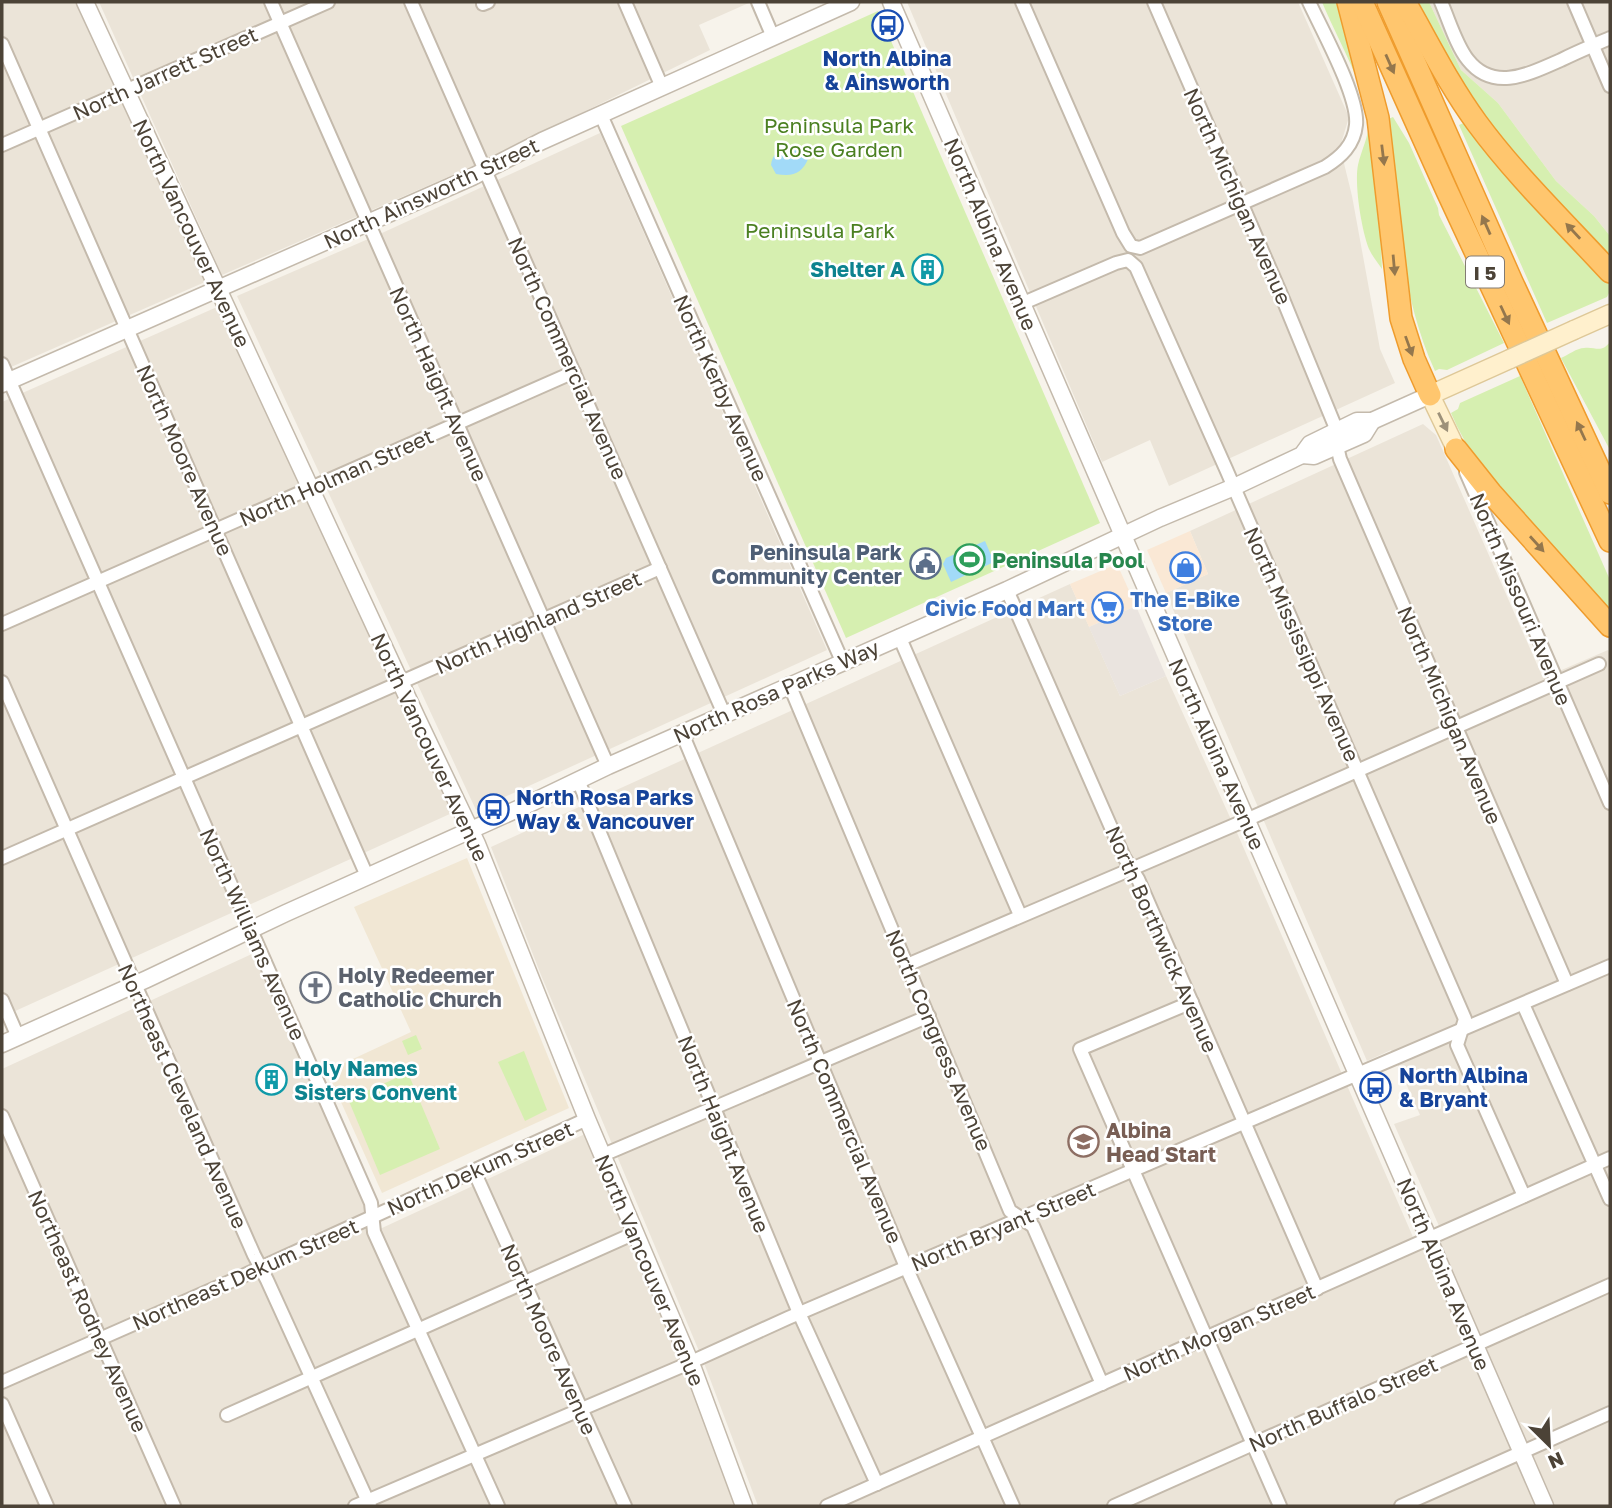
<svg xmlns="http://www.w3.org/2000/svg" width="1612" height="1508" viewBox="0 0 1612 1508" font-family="'Golos Text',sans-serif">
<rect width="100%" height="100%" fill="#f7f3eb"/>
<g fill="#ebe4d8">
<polygon points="2,2 75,2 205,282 2,371"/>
<polygon points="99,2 751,2 699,25 710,50 471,167 222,275"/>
<polygon points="907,2 1298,2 1349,117 1340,147 1352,196 1380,349 1395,383 1169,486 1150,440 1102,462"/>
<polygon points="1429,2 1610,2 1610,236 1594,216 1556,181 1498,103 1461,70"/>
<polygon points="600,133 827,650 476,810 237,296 382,233"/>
<polygon points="217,307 452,813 2,1017 2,402"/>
<polygon points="1423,424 1436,435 1543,678 1608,650 1610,654 1610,1506 758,1506 704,1363 541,975 491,847 1070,584 1120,696 1166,676 1238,835 1413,1237 1439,1226 1394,1124 1420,1115 1391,1050 1367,1061 1166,593 1208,574 1190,531"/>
<polygon points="254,953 365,1202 369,1234 585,1134 689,1378 735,1506 2,1506 2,1069"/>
</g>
<g fill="#fae8d5">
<polygon points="1190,531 1208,574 1166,593 1147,550"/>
<polygon points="1117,564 1136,606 1089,627 1070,584"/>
</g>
<polygon fill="#eae4df" points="1136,606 1166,676 1120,696 1089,627"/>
<polygon fill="#f1e7d4" points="467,858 569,1108 382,1193 327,1071 411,1032 354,907"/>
<g fill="#d6efb0">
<path d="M1322,2H1337L1365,81L1379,205L1382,269C1378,263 1373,257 1370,251C1362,234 1354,184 1358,165C1362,147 1372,132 1368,112C1360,77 1336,36 1322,2Z"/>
<polygon points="1414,2 1429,2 1461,70 1498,103 1556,181 1594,216 1610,236 1610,264 1476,110"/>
<polygon points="878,11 1100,523 846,638 621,126"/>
<path d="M1393,117L1409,143L1438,208L1439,215L1504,343L1447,370L1439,369L1435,371C1399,293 1397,203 1386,120Z"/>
<polygon points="1466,122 1507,175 1609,283 1610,291 1607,297 1547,323 1459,125"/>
<path d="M1610,342V450L1561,358C1568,355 1577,348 1584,348C1595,346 1601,354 1610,342Z"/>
<path d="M1520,376L1610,580V612C1556,553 1482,487 1451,413L1458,409L1460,403Z"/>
<polygon points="416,1035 422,1049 408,1055 402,1041"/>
<polygon points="524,1051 547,1110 525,1121 498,1062"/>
<polygon points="408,1073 440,1149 380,1175 348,1099"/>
</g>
<g fill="#a2daf8">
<path d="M790,145C799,145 806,147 809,157C802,174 793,177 776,174L771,165C772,154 779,150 790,145Z"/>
<polygon points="985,541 994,562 951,582 943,564 946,558"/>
</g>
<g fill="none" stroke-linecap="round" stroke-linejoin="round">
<defs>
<g id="minor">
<polyline points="271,2 608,766"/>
<polyline points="411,2 724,714"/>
<polyline points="625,2 662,87"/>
<polyline points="758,2 773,37"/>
<path d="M1022,2L1123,233L1131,246L1140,248L1325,167C1341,157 1354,145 1356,125C1359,97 1322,30 1309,2"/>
<polyline points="1154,2 1280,292 1337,431"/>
<path d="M1441,2C1449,20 1456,45 1468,60C1494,93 1531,73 1561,60C1577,52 1594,45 1610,38"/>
<polyline points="1574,2 1610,86"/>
<polyline points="483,4 488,2"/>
<polyline points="2,44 367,876"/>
<polyline points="601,115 842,661"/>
<polyline points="2,145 328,2"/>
<polyline points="1021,304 1116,263 1128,260 1136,267 1226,469 1465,1019 1457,1045 1524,1196"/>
<polyline points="2,364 371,1203 374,1232 498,1506"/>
<polyline points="1337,446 1340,459 1567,984"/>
<polyline points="1466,472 1610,803"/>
<polyline points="1007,590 1124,857 1138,879 1317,1289"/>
<polyline points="2,624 574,372"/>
<polyline points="899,636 1020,915"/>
<polyline points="2,682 254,1255 267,1280 370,1506"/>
<polyline points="789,684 1010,1211 1033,1226 1102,1384"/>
<polyline points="682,733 906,1267 1013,1506"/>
<polyline points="578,780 799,1313 877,1484"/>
<polyline points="2,858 660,568"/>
<polyline points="907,965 1246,820 1599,664"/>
<polyline points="2,1000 18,1037"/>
<polyline points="1192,1002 1080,1049 1280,1506"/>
<polyline points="1523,1004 1610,1199"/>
<polyline points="2,1116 174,1506"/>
<polyline points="603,1155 929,1016"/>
<polyline points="474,1171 625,1506"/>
<polyline points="2,1382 236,1279 587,1119"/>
<polyline points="2,1404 47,1506"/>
<polyline points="227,1415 635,1233"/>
<polyline points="355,1506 680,1367 788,1318 1610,966"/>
<polyline points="827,1506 1610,1158"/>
<polyline points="1114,1506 1610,1285"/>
<polyline points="1401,1506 1610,1413"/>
</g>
<g id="tertiary">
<polyline points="85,2 417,718 477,844 587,1119 694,1371 744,1506"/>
<polyline points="891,2 1545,1506"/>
<polyline points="2,384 472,177 542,141 851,2"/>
<polyline points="1302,455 1314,456 1364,434 1372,421"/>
<polyline points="2,1044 147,979 286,913 531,803 608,766 1007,590 1160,518 1234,487 1302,455 1310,444 1357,421 1372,421 1430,395"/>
</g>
<g id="secondary">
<polyline points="1574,330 1610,314"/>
<polyline points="1456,449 1430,395 1510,359"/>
</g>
<g id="motorway">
<polyline points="1348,2 1378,118 1401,318 1414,359 1430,395"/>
<polyline points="1362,2 1447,191 1610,541"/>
<polyline points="1388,2 1512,282 1610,493"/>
<path d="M1405,2C1428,42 1449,85 1477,123C1516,176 1565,223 1610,272"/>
<polyline points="1456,449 1491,493 1610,626"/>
</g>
</defs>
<use href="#minor" stroke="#c4baac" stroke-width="16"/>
<use href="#tertiary" stroke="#c4baac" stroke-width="19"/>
<use href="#secondary" stroke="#dec898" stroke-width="21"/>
<use href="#motorway" stroke="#ef9c2d" stroke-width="24"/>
<use href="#minor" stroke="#fff" stroke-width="12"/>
<use href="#tertiary" stroke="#fff" stroke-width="16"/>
<use href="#secondary" stroke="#fff0cd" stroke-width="18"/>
<use href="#motorway" stroke="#ffc66e" stroke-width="21"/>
<defs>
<polyline id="secondary-bridge" points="1510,359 1574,330"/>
</defs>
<use href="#secondary-bridge" stroke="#dec898" stroke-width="21" stroke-linecap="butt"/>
<use href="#secondary-bridge" stroke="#fff0cd" stroke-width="18"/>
</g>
<defs><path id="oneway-solid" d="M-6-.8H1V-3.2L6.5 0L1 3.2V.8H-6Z" transform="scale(1.75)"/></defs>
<g fill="#94774d">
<use href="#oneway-solid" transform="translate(1390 64) rotate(66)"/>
<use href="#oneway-solid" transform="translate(1383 155) rotate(83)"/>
<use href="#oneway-solid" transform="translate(1486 225) rotate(-114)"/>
<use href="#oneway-solid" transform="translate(1573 231) rotate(-133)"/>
<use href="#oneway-solid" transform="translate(1394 265) rotate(85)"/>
<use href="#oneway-solid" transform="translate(1505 315) rotate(65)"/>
<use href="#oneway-solid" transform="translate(1409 346) rotate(70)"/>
<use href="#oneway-solid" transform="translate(1581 431) rotate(-115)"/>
<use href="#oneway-solid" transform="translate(1537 544) rotate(48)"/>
</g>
<use fill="#9d917a" href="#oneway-solid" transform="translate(1443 422) rotate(64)"/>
<defs>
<symbol id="bus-ring" viewBox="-11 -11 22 22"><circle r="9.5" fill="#fff" stroke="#1a4fb4" stroke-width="1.5"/><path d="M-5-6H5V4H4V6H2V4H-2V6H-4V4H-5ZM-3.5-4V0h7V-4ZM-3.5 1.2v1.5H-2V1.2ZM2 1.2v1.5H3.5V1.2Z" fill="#1a4fb4"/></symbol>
<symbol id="building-ring" viewBox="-11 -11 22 22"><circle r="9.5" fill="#fff" stroke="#0f9aa8" stroke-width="1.5"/><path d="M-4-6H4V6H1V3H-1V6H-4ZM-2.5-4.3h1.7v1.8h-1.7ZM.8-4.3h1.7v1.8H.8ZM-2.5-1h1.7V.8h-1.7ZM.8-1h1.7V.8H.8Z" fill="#0f9aa8"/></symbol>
<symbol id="stadium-ring" viewBox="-11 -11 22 22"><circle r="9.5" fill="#fff" stroke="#2e9e5b" stroke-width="1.5"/><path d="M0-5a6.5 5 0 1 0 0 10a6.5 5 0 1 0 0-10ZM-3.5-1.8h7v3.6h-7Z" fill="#2e9e5b"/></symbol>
<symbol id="civic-ring" viewBox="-11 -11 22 22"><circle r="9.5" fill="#fff" stroke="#5c6f8a" stroke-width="1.5"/><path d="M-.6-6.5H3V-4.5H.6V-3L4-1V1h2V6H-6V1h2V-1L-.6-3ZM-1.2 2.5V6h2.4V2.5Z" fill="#5c6f8a"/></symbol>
<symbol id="shop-ring" viewBox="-11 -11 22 22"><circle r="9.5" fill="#fff" stroke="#3f7fe0" stroke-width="1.5"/><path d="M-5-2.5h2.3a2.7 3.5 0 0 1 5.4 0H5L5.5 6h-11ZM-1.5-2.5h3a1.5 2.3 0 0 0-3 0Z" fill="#3f7fe0"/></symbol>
<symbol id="supermarket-ring" viewBox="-11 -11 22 22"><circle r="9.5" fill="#fff" stroke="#3f7fe0" stroke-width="1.5"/><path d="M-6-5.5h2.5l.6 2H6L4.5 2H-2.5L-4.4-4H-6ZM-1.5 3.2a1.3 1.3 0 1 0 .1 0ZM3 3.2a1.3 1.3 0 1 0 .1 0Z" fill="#3f7fe0"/></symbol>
<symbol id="church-ring" viewBox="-11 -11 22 22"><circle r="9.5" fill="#fff" stroke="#6b7280" stroke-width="1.5"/><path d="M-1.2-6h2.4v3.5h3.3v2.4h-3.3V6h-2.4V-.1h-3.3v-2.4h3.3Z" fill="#6b7280"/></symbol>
<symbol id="school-ring" viewBox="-11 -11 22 22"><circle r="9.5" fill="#fff" stroke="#8d6e63" stroke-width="1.5"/><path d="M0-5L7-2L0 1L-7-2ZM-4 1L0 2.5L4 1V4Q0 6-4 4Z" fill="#8d6e63"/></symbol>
</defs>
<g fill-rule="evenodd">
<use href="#bus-ring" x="870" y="8" width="35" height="35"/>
<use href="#building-ring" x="910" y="252" width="35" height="35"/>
<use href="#stadium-ring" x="952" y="542" width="35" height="35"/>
<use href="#civic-ring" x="908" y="546" width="35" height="35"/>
<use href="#shop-ring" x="1168" y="550" width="35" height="35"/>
<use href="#supermarket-ring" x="1090" y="590" width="35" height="35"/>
<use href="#bus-ring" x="476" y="792" width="35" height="35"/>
<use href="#church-ring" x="298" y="970" width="35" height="35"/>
<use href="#building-ring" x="254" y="1062" width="35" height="35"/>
<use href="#bus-ring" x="1358" y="1070" width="35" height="35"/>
<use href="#school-ring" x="1066" y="1124" width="35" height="35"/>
</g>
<g text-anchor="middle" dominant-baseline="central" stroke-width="5" stroke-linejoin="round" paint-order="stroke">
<rect fill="#fff" stroke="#827b73" stroke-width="2" x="1466" y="256.5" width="38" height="31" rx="5"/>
<g font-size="19" font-weight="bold" fill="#4c4337">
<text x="1485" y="272">I 5</text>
</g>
<g font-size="21" font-weight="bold" fill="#164399" stroke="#fff" text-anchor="start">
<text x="887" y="58" text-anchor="middle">North Albina<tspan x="887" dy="24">&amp; Ainsworth</tspan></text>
<text x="516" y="797">North Rosa Parks<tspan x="516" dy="24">Way &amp; Vancouver</tspan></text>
<text x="1399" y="1075">North Albina<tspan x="1399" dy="24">&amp; Bryant</tspan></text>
</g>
<g font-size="21" fill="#4c4337" stroke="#fff">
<text transform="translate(165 73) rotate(-24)">North Jarrett Street</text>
<text transform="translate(431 193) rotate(-25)">North Ainsworth Street</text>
<text transform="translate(1238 196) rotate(66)">North Michigan Avenue</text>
<text transform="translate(192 233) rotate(65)">North Vancouver Avenue</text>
<text transform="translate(991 234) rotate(67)">North Albina Avenue</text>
<text transform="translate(568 358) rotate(66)">North Commercial Avenue</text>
<text transform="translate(439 384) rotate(66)">North Haight Avenue</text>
<text transform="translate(721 388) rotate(66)">North Kerby Avenue</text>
<text transform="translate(185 460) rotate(66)">North Moore Avenue</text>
<text transform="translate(336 477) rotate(-24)">North Holman Street</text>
<text transform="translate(1521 599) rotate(67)">North Missouri Avenue</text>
<text transform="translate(538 622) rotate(-24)">North Highland Street</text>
<text transform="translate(1302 644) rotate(66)">North Mississippi Avenue</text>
<text transform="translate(776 691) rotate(-24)">North Rosa Parks Way</text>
<text transform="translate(1450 715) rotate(67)">North Michigan Avenue</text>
<text transform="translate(430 747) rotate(65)">North Vancouver Avenue</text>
<text transform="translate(1217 754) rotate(66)">North Albina Avenue</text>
<text transform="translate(253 934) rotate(66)">North Williams Avenue</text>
<text transform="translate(1162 939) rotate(66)">North Borthwick Avenue</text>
<text transform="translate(939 1040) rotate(67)">North Congress Avenue</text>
<text transform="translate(183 1096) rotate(66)">Northeast Cleveland Avenue</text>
<text transform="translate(845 1121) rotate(67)">North Commercial Avenue</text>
<text transform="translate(724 1134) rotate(68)">North Haight Avenue</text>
<text transform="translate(480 1168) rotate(-24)">North Dekum Street</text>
<text transform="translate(1003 1226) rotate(-23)">North Bryant Street</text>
<text transform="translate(650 1270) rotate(67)">North Vancouver Avenue</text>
<text transform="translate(245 1274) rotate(-24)">Northeast Dekum Street</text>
<text transform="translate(1444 1274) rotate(67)">North Albina Avenue</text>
<text transform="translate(88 1311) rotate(66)">Northeast Rodney Avenue</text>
<text transform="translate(1219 1332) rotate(-24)">North Morgan Street</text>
<text transform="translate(549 1339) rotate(66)">North Moore Avenue</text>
<text transform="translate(1343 1404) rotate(-24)">North Buffalo Street</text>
</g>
<g font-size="21" fill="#4b8021" stroke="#fff">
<text x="839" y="125">Peninsula Park<tspan x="839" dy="24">Rose Garden</tspan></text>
<text x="820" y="230">Peninsula Park</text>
</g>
<g font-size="21" font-weight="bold" fill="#0d838f" stroke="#fff" text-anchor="end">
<text x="905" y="269">Shelter A</text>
<text x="294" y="1068" text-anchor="start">Holy Names<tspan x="294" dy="24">Sisters Convent</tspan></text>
</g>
<g font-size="21" font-weight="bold" fill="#4e5e75" stroke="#fff" text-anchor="end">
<text x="902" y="552">Peninsula Park<tspan x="902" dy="24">Community Center</tspan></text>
</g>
<g font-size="21" font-weight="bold" fill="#27864d" stroke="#fff" text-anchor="start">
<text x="992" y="560">Peninsula Pool</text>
</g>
<g font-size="21" font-weight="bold" fill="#366cbe" stroke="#fff">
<text x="1185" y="599">The E-Bike<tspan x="1185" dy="24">Store</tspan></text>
<text x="1085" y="608" text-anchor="end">Civic Food Mart</text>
</g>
<g font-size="21" font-weight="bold" fill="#5b616d" stroke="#fff" text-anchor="start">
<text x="338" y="975">Holy Redeemer<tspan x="338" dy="24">Catholic Church</tspan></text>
</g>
<g font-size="21" font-weight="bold" fill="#785e54" stroke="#fff" text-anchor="start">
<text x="1106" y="1130">Albina<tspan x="1106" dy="24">Head Start</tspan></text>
</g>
</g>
<rect width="1612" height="1508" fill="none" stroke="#4c4337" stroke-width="7"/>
<g transform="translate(1549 1445) rotate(156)" stroke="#ffffff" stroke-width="5" paint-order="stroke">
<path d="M0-5L12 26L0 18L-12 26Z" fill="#4c4337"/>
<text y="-10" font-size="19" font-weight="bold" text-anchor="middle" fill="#4c4337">N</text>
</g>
</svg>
